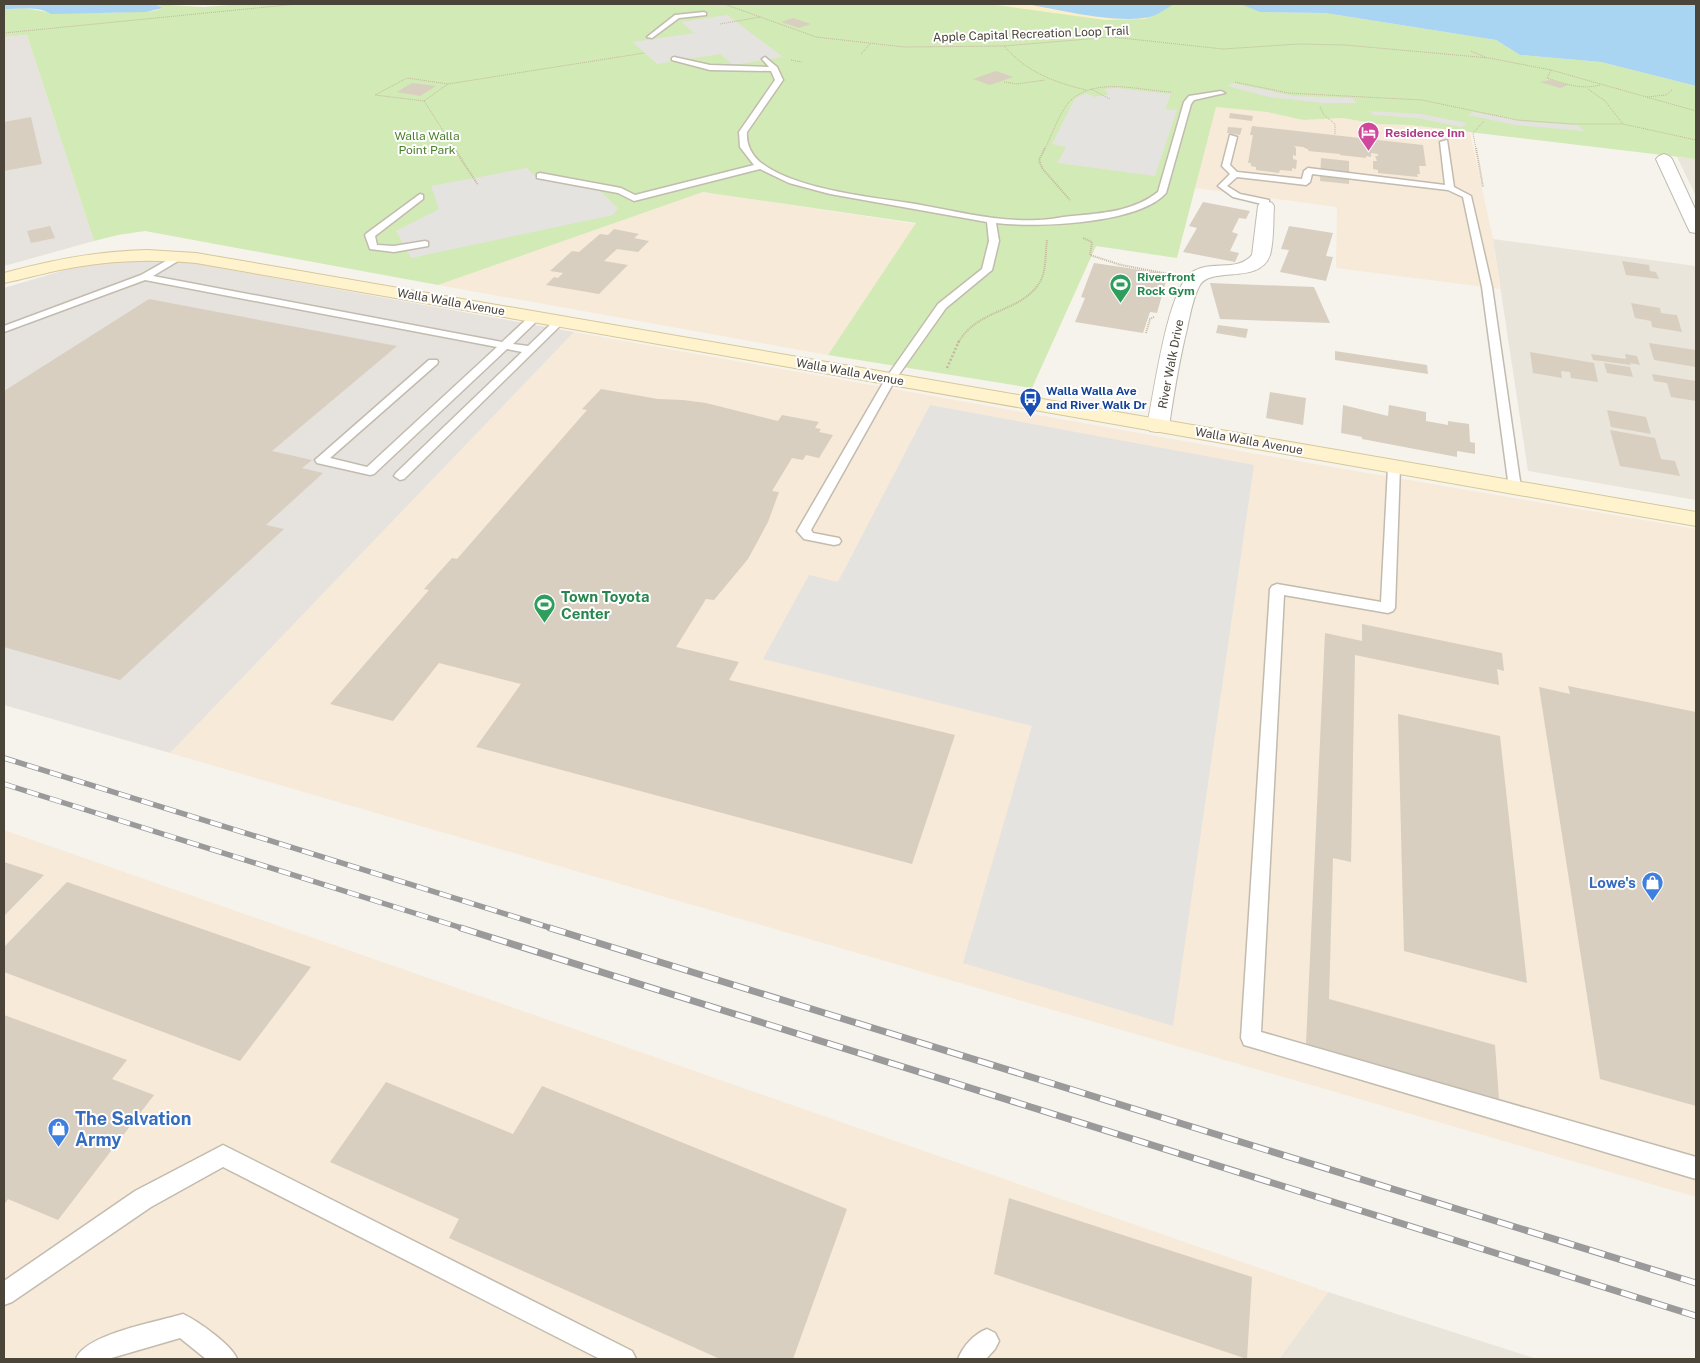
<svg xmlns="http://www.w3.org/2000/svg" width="1700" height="1363" viewBox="0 0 1700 1363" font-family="'Public Sans',sans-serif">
<rect width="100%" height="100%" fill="#f6f3ec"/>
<g fill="#eae5da">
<polygon points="1677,157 1696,159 1696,196"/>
<polygon points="1493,239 1696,266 1696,500 1528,471"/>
<polygon points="1328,1292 1537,1359 1279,1359"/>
</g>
<g fill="#f7ead8">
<polygon points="1215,107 1267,112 1303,120 1343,118 1376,124 1409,125 1470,133 1493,239 1500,289 1336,268 1337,207 1195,188"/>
<polygon points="703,192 916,224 828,355 438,285"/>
<polygon points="574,332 1268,456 1696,529 1696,1197 170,753"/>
<polygon points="4,830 1328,1292 1279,1359 4,1359"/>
</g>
<g fill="#e6e2dd">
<polygon points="27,35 94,241 4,266 4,37"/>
<polygon points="142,254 574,332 170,753 4,705 4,288 75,267"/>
</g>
<polygon fill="#d2eab5" points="154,4 203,7 245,4 1026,4 1092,15 1151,17 1174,4 1248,4 1244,4 1261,12 1325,13 1496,40 1520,55 1601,62 1696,86 1696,159 1409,125 1376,124 1343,118 1303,120 1267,112 1216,107 1177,258 1096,246 1032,388 828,355 916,223 703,192 438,285 145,231 118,235 94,241 27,35 4,37 4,9 24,8 48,12 106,13 154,11 163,8"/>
<path fill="#f9efc9" d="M988,4C1001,4 1014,2 1027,4C1069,9 1108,20 1151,17L1145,19L1105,20Z"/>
<g fill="#e5e3e0">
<polygon points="727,15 783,57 733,65 720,54 657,64 633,42 694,33 681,22"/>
<polygon points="1233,83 1294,96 1352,98 1357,103 1322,103 1269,97 1227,86"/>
<polygon points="1116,88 1171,94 1165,109 1177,110 1155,176 1057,163 1066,147 1052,144 1075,98 1086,93 1095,97 1109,94 1104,89"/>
<polygon points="1369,111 1421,114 1467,123 1462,127 1417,118 1373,115"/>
<polygon points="1473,112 1527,122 1578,125 1584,131 1515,125 1468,115"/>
<polygon points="527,168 538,179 599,190 618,208 613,215 411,258 396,231 439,209 431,186"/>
<polygon points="930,405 1254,465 1173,1026 963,963 1032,726 763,659 809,575 838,582"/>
</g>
<g fill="#a9d4f2">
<path d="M4,4H154L163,8L146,12L51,14C40,6 18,9 4,9Z"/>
<path d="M1026,4H1174C1167,8 1158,15 1150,17C1116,24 1060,10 1026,4Z"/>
<polygon points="1248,4 1696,4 1696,86 1601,62 1520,55 1496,40 1325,13 1260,12 1243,5"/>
</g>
<g fill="#d8cfc1">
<polygon points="793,18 811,24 799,28 781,22"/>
<polygon points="996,71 1013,77 990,85 973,79"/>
<polygon points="1550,80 1568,85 1560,88 1540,82"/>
<polygon points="412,83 436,86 420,96 397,92"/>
<polygon points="1230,113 1253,116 1252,121 1229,118"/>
<polygon points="31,117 42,164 4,171 4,122"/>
<polygon points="1252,126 1423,145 1426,166 1419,166 1420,174 1417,174 1418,177 1378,173 1378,170 1373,169 1373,161 1377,161 1375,156 1378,156 1378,154 1371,153 1371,157 1366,156 1366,158 1340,155 1340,154 1308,151 1309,150 1303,147 1294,146 1296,148 1296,156 1293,155 1293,159 1297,160 1296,169 1292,168 1292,171 1280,170 1279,173 1256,170 1256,167 1251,166 1251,163 1248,163 1253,135 1250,135"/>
<polygon points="1228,127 1242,128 1240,135 1227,133"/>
<polygon points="1321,158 1349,161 1349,184 1320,181"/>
<polygon points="1203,202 1250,211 1246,219 1239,218 1232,232 1238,234 1230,251 1239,253 1235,262 1183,252 1197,228 1189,226"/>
<polygon points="50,226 55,238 31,243 27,231"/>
<polygon points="1289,226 1333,233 1326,256 1333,257 1326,281 1280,272 1289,250 1281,249"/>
<polygon points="614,229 639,234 634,238 649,241 638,252 617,249 604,261 628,265 599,294 546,285 554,277 558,278 563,273 550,271 572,251 579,252 600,234 608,235"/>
<polygon points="1622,261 1649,265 1650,271 1656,272 1659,279 1626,275"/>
<polygon points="1094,263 1168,274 1157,313 1150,312 1143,333 1075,322 1085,298 1081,297"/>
<polygon points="1210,283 1314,287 1330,323 1220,319"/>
<polygon points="149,299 397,346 272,451 312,460 302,468 323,473 266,525 284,529 120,680 4,647 4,391"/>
<polygon points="1631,303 1660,308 1661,313 1677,315 1682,332 1652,327 1651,321 1635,318"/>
<polygon points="1218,325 1248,329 1246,338 1216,333"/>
<polygon points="1649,343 1696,350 1696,367 1654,360"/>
<polygon points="1335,351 1427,365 1428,374 1335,360"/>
<polygon points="1530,352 1594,363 1598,382 1571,378 1570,372 1561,371 1562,378 1533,373"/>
<polygon points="1591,354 1626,359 1625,354 1637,356 1640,365 1630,363 1631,365 1593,360"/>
<polygon points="1604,363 1630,367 1633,377 1607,373"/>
<polygon points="1652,374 1696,381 1696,401 1671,397 1667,383 1654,381"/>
<polygon points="601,389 658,399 683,400 706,403 778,421 782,415 819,422 815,428 821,429 819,432 833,435 819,458 806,455 803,460 792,458 772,491 779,492 768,522 748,559 714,600 706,599 676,647 739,662 729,680 955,735 912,864 476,747 521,684 439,663 393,721 330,704 429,590 424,589 452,558 457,559 587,410 582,409"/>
<polygon points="1270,392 1306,398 1303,425 1266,418"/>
<polygon points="1343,405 1388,416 1389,405 1426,412 1426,421 1448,425 1448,421 1469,424 1470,442 1475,443 1475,454 1457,451 1457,457 1362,439 1362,437 1341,433"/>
<polygon points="1607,410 1646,417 1651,434 1611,427"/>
<polygon points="1610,430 1655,438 1661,459 1675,461 1680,476 1620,466"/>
<polygon points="1362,624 1502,653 1504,671 1497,669 1499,685 1355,655 1351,862 1333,858 1329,999 1495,1045 1499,1099 1306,1044 1325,633 1362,641"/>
<polygon points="1568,686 1696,712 1696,1106 1600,1079 1539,687 1570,694"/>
<polygon points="1398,714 1500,736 1527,983 1404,951"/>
<polygon points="4,862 44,875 4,916"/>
<polygon points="67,882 311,967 240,1061 4,972 4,947"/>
<polygon points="4,1015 127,1060 112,1079 154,1095 58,1220 8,1199 4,1205"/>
<polygon points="386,1082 513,1134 542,1086 847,1209 793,1359 720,1359 449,1238 459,1219 330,1162"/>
<polygon points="1009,1198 1252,1277 1247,1359 994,1274"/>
</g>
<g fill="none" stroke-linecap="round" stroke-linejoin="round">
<defs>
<g id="lane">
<polygon points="704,12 706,13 706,15 679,18 652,38 647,37 675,15"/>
<path d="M674,57L710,65L769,67L762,59L765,57L777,67L783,80L747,132C746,144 751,154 760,162C797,191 875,197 921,205C959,212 999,222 1038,220C1049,220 1060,217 1072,216C1103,213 1132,212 1158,192L1184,102L1189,96L1221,91L1225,93L1194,100L1191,104L1166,193C1139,224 1036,228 996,223L999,241L992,270L946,308L895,380L811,530L813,533L839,538L841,541L839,544L834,545L804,539L797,531L886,378L938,304L982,269L989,241L987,222L830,194L789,183L760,169L634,201L618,193L537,178V174L540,173L621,188L635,195L754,165L740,147L739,132L775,80L771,71L710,70L672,60V58Z"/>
<polygon points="1230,135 1237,137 1230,165 1237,172 1302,179 1304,171 1308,168 1445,185 1440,142 1447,140 1454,187 1471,196 1492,287 1521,488 1519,491 1511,491 1509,488 1482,287 1463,197 1448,190 1312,174 1310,182 1306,185 1237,177 1227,186 1240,194 1269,200 1269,208 1263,208 1262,204 1233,197 1218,186 1230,174 1222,166"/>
<polygon points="420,194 423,195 423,199 375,236 377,245 394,246 425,241 428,242 428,246 394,252 370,249 365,235 367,233"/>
<polygon points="180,253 185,256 183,258 153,276 502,342 531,315 539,315 540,317 539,319 513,344 528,346 556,319 560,318 565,321 404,479 400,480 394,476 396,473 522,352 507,349 374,474 370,475 317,463 315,460 429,360 437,360 438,362 437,364 330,458 367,467 497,347 145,280 4,332 4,326 141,275"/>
<polygon points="1394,463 1400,467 1395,608 1393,611 1388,613 1284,595 1261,1032 1696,1157 1696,1179 1251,1047 1244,1045 1241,1038 1270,589 1272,586 1277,584 1381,602 1388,467"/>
<polygon points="223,1145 632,1351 636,1359 600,1359 223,1167 151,1207 12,1302 4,1305 4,1281 135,1191"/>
<path d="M183,1314C198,1321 232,1345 237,1359H206L180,1338L108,1359H76C85,1334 157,1322 183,1314Z"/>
<path d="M987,1329L995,1333L999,1341L995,1349L986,1359H958C963,1346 974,1334 987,1329Z"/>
</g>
<g id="street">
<polygon points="1664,154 1669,156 1672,159 1696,211 1696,233 1690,232 1688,228 1656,159 1659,156"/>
<path d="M1266,201L1272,203L1274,206C1273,221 1274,241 1270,255C1260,285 1212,266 1200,285C1193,297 1190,315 1187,329C1179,361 1174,393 1169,426L1166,431L1158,432L1150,431L1147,426C1154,394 1167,291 1191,273C1209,259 1237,273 1252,255L1258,206L1260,203Z"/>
</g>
<path id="secondary" d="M147,250L196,253L1696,512V526L196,263C156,259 116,260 76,267C51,271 28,278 4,283V273C51,260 98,251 147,250Z"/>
</defs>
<use href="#lane" stroke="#c2bbae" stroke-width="3"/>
<use href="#street" stroke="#c2bbae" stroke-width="2"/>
<use href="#secondary" stroke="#d6c79b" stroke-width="2"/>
<g stroke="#c4b79f" stroke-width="1" stroke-dasharray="1 1" stroke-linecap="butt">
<polyline points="724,4 816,37 904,47 1004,46 1112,37 1223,49 1299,44 1345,45 1489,58 1551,70 1696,111"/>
<polyline points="720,24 760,17"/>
<polyline points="4,33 297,4"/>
<path d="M1004,46C1027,72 1053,82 1086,90"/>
<polyline points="1471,51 1487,58"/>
<polyline points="861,54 870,44"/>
<polyline points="791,60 802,62"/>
<path d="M1551,70L1547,78C1565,84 1581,90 1600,85"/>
<polyline points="1004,82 1017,84 1045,80"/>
<polyline points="1235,82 1288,93 1422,100 1517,120 1572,124 1623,124 1696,140"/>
<polyline points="1091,89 1110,99"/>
<polyline points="1588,89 1605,101 1623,124"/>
<polyline points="1647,97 1666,95 1672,90"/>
<polyline points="424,101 448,84"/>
<polyline points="1320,107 1324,115 1335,124 1335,135"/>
<polyline points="455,149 424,101 375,95 407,78 448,84 644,53"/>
<path d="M1045,149C1051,136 1061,110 1070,101C1096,76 1141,91 1172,92"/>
<polyline points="1476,149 1473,133 1484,121"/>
</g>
<g stroke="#c4b79f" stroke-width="2" stroke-dasharray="1 1" stroke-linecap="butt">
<polyline points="454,148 478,185"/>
<polyline points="1045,148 1039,160 1042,168 1070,200"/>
<polyline points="1476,148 1483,187"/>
<polyline points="1083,238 1092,242 1090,255 1121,265 1169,274"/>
<polyline points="1146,333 1150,319 1154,317"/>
<path d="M958,343C977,309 1018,313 1038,285C1047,273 1045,254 1047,240"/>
</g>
<polyline stroke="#c4b79f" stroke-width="2.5" stroke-dasharray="2 2" stroke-linecap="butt" points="947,368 959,341"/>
<use href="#lane" fill="#fff" fill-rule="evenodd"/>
<use href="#street" fill="#fff" fill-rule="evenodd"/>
<use href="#secondary" fill="#fff3cd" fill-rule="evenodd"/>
<defs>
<g id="rail-far1">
<polyline points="4,758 554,929"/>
<polyline points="4,784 465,929"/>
</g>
<g id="rail">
<polyline points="461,928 1696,1316"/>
<polyline points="550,928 1696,1283"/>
</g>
</defs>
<use href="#rail-far1" stroke="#9a9a9a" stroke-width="5.5"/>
<use href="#rail" stroke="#9a9a9a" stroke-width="7"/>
<use href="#rail-far1" stroke="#fff" stroke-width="4" stroke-dasharray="12" stroke-linecap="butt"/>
<use href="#rail" stroke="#fff" stroke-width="5" stroke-dasharray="16" stroke-linecap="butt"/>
</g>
<defs>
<symbol id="hotel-pin" viewBox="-11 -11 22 30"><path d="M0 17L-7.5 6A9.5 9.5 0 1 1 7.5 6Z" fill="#d1479c" stroke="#fff"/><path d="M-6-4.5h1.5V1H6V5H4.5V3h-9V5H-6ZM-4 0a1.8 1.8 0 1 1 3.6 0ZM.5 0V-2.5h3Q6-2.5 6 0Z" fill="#fff"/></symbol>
<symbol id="stadium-pin" viewBox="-11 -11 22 30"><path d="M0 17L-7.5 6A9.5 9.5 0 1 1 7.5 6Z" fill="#2e9e5b" stroke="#fff"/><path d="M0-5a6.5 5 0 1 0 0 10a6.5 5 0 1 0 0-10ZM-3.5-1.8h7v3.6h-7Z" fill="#fff"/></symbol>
<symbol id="bus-pin" viewBox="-11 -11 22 30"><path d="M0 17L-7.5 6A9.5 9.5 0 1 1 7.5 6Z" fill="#1a4fb4" stroke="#fff"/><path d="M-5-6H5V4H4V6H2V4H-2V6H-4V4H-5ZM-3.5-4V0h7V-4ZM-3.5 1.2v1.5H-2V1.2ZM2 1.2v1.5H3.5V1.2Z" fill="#fff"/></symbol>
<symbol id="shop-pin" viewBox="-11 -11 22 30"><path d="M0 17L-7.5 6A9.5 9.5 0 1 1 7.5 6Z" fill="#3f7fe0" stroke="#fff"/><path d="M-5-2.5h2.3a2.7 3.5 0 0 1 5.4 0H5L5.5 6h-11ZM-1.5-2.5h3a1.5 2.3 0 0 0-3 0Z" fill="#fff"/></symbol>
</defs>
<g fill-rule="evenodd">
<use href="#hotel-pin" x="1356" y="120" width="25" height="34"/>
<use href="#stadium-pin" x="1108" y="272" width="25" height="34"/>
<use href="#bus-pin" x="1018" y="386" width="25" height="34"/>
<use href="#stadium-pin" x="532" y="592" width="25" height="34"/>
<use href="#shop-pin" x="1640" y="870" width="25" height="34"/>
<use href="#shop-pin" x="46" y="1116" width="25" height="34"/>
</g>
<g text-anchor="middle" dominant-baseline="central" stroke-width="4" stroke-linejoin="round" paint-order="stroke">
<g font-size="12" fill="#4b4439" stroke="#fff">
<text transform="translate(1031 34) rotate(-2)">Apple Capital Recreation Loop Trail</text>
<text transform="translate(451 302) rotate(10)">Walla Walla Avenue</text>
<text transform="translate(1171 364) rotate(-79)">River Walk Drive</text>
<text transform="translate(850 372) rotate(10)">Walla Walla Avenue</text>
<text transform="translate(1249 441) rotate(10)">Walla Walla Avenue</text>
</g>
<g font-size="12" font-weight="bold" fill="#b23c85" stroke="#fff" text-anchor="start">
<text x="1385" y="133">Residence Inn</text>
</g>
<g font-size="12" fill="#4a7f2a" stroke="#fff">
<text x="427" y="136">Walla Walla<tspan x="427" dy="14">Point Park</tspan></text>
</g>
<g font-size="12" font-weight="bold" fill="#27864d" stroke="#fff" text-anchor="start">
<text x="1137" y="277">Riverfront<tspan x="1137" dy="14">Rock Gym</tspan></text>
</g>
<g font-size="12" font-weight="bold" fill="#164399" stroke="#fff" text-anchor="start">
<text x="1046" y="391">Walla Walla Ave<tspan x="1046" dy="14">and River Walk Dr</tspan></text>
</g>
<g font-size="15" font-weight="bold" fill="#27864d" stroke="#fff" text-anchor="start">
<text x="561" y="596">Town Toyota<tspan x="561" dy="17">Center</tspan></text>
</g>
<g font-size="15" font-weight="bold" fill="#366cbe" stroke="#fff" text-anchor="end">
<text x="1636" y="882">Lowe's</text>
</g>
<g font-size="18" font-weight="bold" fill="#366cbe" stroke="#fff" text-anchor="start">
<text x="75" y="1118">The Salvation<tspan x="75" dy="21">Army</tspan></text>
</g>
</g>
<rect width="1700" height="1363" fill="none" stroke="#4b4439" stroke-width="10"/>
</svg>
